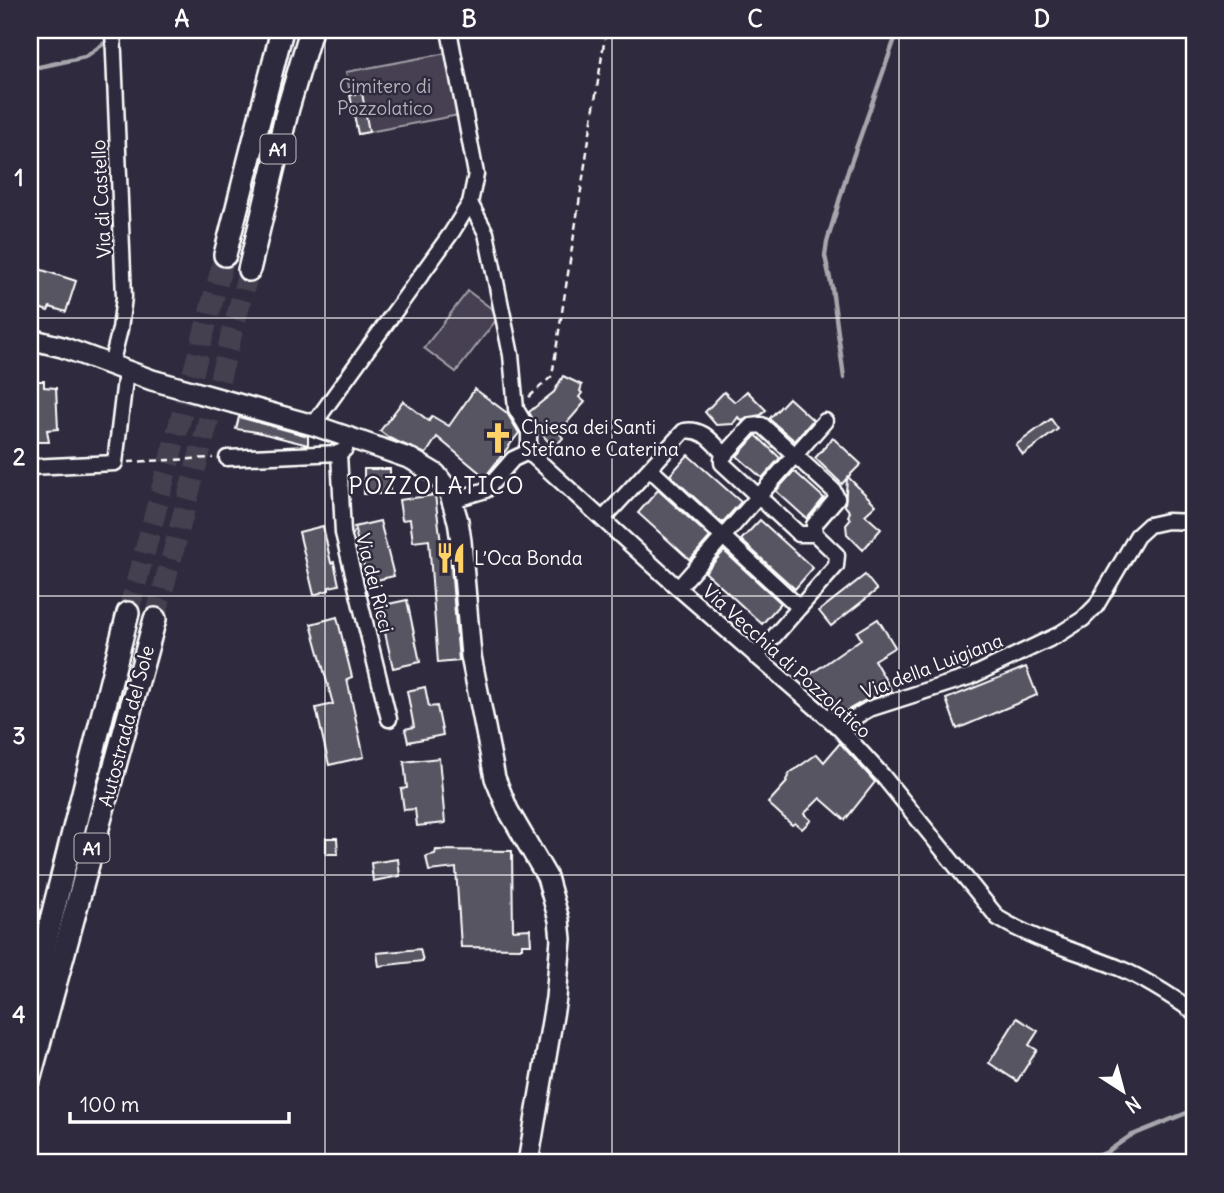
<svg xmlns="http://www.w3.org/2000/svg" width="1224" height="1193" viewBox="0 0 1224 1193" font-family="Delius,sans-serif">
<rect width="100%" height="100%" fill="#2f2a3d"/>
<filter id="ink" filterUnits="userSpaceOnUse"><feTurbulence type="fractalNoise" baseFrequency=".0143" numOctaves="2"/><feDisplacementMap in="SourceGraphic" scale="14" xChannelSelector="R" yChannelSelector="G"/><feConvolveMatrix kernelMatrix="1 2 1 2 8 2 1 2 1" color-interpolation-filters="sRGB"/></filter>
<g filter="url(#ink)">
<g fill="#464152" stroke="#a2a0a8" stroke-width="2">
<polygon points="447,53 459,115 358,134 346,72"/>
<polygon points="468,291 500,315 456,372 424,348"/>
</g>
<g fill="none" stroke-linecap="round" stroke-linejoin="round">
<g stroke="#a7a6ad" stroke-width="4.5">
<polyline points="30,69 85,57 109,40"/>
<polyline points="844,378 832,288 825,256 827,242 847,174 898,30"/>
<polyline points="1083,1163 1107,1152 1130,1136 1194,1110"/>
</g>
</g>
<g fill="#595564" stroke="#fff" stroke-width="2">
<polygon points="362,93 369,132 358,134 350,95"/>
<polygon points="39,269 76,281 66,312 50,307 48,311 30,305 30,295"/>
<polygon points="563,376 582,385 580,391 582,393 579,397 585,402 559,432 563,438 554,448 539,431 529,412 554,392"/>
<polygon points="30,381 44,381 44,387 56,388 58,429 47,430 49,442 30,442"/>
<polygon points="475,389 507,413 519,433 485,477 437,437 426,454 389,438 380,431 403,401 429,421 432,416 449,426"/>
<polygon points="747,391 766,410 761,415 749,417 742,421 738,417 733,424 716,425 705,412 724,392 735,402"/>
<polygon points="789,398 813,420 795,441 769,419"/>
<polygon points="239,417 308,436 308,445 257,432 236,429"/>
<polygon points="1051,419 1058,429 1023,455 1016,445"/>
<polygon points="756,435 780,458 762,478 737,456"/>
<polygon points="833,438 861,464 848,477 876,505 865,515 881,529 863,550 847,534 846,525 851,519 848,516 850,512 845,506 847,478 842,484 815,458"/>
<polygon points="688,455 741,502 722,523 670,475"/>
<rect x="364" y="469" width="26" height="25"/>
<polygon points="794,471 824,498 807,519 776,491"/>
<polygon points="658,490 710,537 690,560 638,513"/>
<polygon points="435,495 441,543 449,543 459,661 438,663 429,540 413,542 410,519 402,520 399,500"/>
<polygon points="760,520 813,568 795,589 741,540"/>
<polygon points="380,521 394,576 368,582 354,527"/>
<polygon points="323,526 331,563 334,562 339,585 329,587 329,590 314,595 299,532"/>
<polygon points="724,551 781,603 762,624 705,572"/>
<polygon points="865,575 877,590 831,626 819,611"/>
<polygon points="407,600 420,662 393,668 379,606"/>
<polygon points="337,617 352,677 347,679 364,757 329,765 316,708 333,704 311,624"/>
<polygon points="878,619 895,647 874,660 892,691 864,701 839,715 821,699 823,698 808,676 861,639 857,632"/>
<polygon points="1026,667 1037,695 957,729 946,699"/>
<polygon points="425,687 429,707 437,706 443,735 408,742 405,729 414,727 407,691"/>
<polygon points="840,743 875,782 845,820 820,798 804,814 811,820 802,829 795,823 792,825 768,803 787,782 786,780 790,773 817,754 824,762"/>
<polygon points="439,758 445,823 417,826 415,809 404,810 401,789 407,788 404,762"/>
<polygon points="326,838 337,838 338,854 326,854"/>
<polygon points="436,850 512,851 513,930 530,929 531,944 522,944 522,948 461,947 456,868 429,871 426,856 435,854"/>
<polygon points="398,859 400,876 373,881 371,863"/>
<polygon points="420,949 423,961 379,966 377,953"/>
<polygon points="1017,1018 1038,1031 1029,1045 1037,1050 1017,1081 989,1063"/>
</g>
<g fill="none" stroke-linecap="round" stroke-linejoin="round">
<g stroke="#443f50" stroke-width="21" stroke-dasharray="21 10" stroke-linecap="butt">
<polyline points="128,613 225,255"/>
<polyline points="155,619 249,270"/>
</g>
<defs>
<g id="minor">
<polyline points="470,203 486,233 511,355 516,409 529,431 529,445 526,453"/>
<polyline points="111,365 120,329 124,297 113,30"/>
<polyline points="313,425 452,232 470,203 476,174 449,30"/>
<polyline points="339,453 343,533 389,719"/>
<polyline points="227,458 339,453 345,449"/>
<polyline points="30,467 115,463 126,371"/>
<polyline points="650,469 799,607"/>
<path d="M453,500L486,490L513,459L526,453L533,456L678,588L838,727L882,775L998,918C1035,941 1079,951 1119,968C1147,980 1170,995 1194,1012"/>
<path d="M603,519L684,431C703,427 713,443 725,455"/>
<polyline points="678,588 825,421"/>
<polyline points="756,657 836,566 837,555 815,534 814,525 837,498 833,490 762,425 751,426 722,458 722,463 799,534 815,534"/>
<polyline points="838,727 869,709 972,676 1058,635 1083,619 1096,606 1137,536 1149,525 1167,521 1194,522"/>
</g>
<polyline id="major" points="30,339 62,347 152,380 313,425 411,459 436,474 449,491 458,521 461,541 471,656 495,778 508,810 547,877 559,920 561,939 556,998 528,1163"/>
<g id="highway">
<polyline points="225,255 282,30"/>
<polyline points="249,270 288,108 311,30"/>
<polyline points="30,1004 128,613"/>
<polyline points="30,1077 155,619"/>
</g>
</defs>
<use href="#minor" stroke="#fff" stroke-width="19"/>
<use href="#major" stroke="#fff" stroke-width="24"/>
<use href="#highway" stroke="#fff" stroke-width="26"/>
<g stroke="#fff" stroke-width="2.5" stroke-dasharray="7 5" stroke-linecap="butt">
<polyline points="529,397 552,376 606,30"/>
<polyline points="128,462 213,458"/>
</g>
<use href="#minor" stroke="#2f2a3d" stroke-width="14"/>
<use href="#major" stroke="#2f2a3d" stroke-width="19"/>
<use href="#highway" stroke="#2f2a3d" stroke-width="21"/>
</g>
</g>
<path fill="none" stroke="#fff" stroke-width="2" stroke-opacity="0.55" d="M325,30V1163M612,30V1163M899,30V1163M30,318H1194M30,596H1194M30,875H1194"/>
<defs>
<symbol id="church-bare" viewBox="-9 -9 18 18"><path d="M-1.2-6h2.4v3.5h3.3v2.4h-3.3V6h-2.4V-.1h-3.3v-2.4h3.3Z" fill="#ffd166" stroke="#2f2a3d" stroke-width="2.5" paint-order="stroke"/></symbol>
<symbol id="restaurant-bare" viewBox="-9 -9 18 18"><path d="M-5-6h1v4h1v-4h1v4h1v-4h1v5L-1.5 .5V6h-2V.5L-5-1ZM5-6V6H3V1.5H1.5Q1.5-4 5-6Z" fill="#ffd166" stroke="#2f2a3d" stroke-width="2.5" paint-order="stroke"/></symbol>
</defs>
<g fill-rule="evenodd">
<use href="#church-bare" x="476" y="416" width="44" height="44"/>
<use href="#restaurant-bare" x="429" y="536" width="44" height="44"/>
</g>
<g text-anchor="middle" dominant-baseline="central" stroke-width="5" stroke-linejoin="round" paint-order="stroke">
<g fill="#2f2a3d" stroke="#c1bfc5" stroke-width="2">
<rect x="260.5" y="134.5" width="35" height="29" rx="5"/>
<rect x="74.5" y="833.5" width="35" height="29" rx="5"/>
</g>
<g font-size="18" font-weight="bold" fill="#fff">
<text x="278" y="149">A1</text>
<text x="92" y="848">A1</text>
</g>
<g font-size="19" fill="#b5b3ba" stroke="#2f2a3d">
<text x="385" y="86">Cimitero di<tspan x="385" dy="22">Pozzolatico</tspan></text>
</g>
<g font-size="19" fill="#fff" stroke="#2f2a3d">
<text transform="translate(101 199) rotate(-93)">Via di Castello</text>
<text transform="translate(375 583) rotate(76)">Via dei Ricci</text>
<text transform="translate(787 661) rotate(42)">Via Vecchia di Pozzolatico</text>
<text transform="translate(932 666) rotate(-21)">Via della Luigiana</text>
<text transform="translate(126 726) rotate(-75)">Autostrada del Sole</text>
</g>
<g font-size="19" fill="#fff" stroke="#2f2a3d" text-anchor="start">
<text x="521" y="427">Chiesa dei Santi<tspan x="521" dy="22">Stefano e Caterina</tspan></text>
<text x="474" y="558">L’Oca Bonda</text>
</g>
<g font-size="23" letter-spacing="2" fill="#fff" stroke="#2f2a3d">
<text x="437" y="485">POZZOLATICO</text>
</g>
</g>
<rect width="1224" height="1193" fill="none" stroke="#2f2a3d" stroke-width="77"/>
<g transform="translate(1123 1091) rotate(144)" stroke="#2f2a3d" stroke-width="5" paint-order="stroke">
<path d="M0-5L12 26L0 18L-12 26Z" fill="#ffffff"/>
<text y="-10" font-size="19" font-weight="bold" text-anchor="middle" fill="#ffffff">N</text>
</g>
<path d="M70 1112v10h219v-10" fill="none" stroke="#ffffff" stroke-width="3.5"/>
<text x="80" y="1112" font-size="21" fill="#ffffff" stroke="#2f2a3d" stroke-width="5" paint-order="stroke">100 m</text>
<rect x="38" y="38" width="1148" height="1116" fill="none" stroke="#fff" stroke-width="2.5"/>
<g font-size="23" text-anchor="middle" font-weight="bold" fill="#fff">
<text x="182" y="27">A</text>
<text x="469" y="27">B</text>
<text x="755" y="27">C</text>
<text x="1042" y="27">D</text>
<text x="19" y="186">1</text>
<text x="19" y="465">2</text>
<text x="19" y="744">3</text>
<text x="19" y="1023">4</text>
</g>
</svg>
